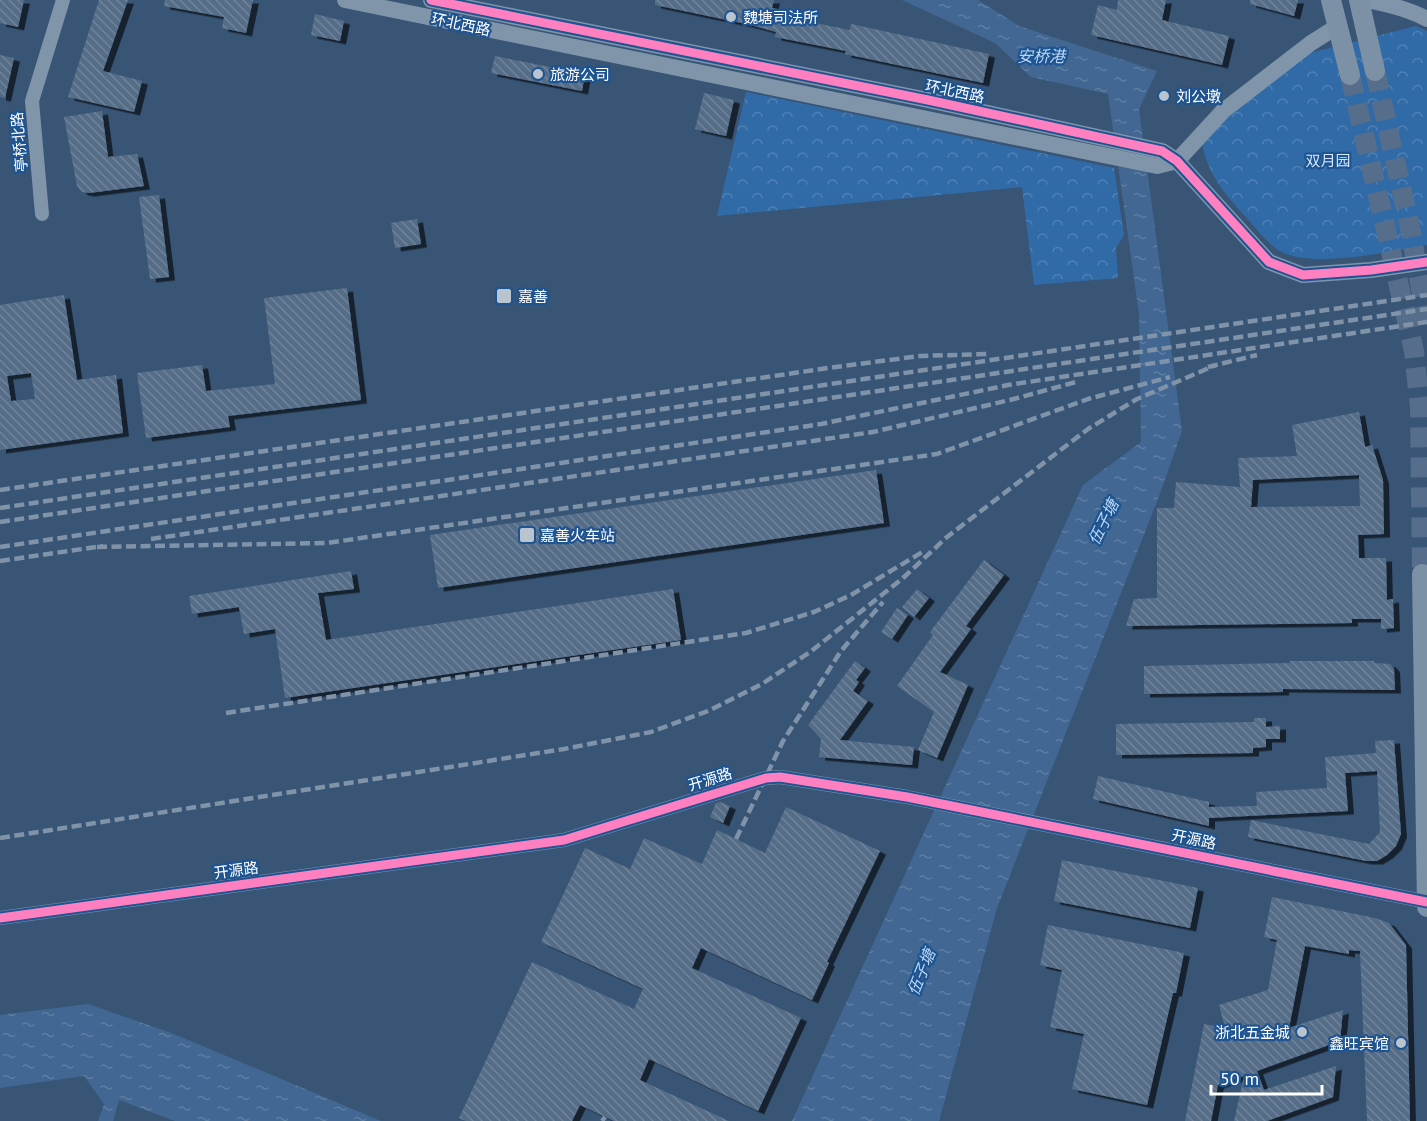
<svg xmlns="http://www.w3.org/2000/svg" width="1427" height="1121" viewBox="0 0 1427 1121" font-family="'PT Sans','Noto Sans SC',sans-serif">
<defs>
<pattern id="forest-crowns" width="20" height="18" patternUnits="userSpaceOnUse" patternTransform="scale(1.5)"><rect width="20" height="18" fill="#316ba7"/><path d="M2 6a3 3 0 1 1 6 0M12 15a3 3 0 1 1 6 0" fill="none" stroke="#5081b4"/></pattern>
<pattern id="water-ripples" width="26" height="14" patternUnits="userSpaceOnUse" patternTransform="scale(1.5)"><rect width="26" height="14" fill="#416792"/><path d="M2 4q2-2 4 0t4 0M15 11q2-2 4 0t4 0" fill="none" stroke="#5e7ea2"/></pattern>
<pattern id="building-back-hatch" width="6" height="6" patternUnits="userSpaceOnUse" patternTransform="scale(1.5)"><rect width="6" height="6" fill="#566d88"/><path d="M-1 5l2 2M0 0l6 6M5-1l2 2" fill="none" stroke="#6f839a"/></pattern>
<filter id="shadow"><feDropShadow dx="6" dy="3.5" stdDeviation="0" flood-color="#0009"/></filter>
</defs>
<rect width="100%" height="100%" fill="#385576"/>
<g fill="url(#forest-crowns)">
<path d="M1416,26L1427,31V245C1390,251 1304,272 1274,247C1263,238 1253,224 1243,214C1223,192 1208,173 1202,144L1229,113L1306,54Z"/>
<polygon points="746,92 1114,168 1124,235 1116,248 1118,278 1034,285 1022,187 717,216"/>
</g>
<g fill="url(#water-ripples)">
<polygon points="902,0 978,0 1019,26 1157,71 1139,109 1182,431 1158,499 997,908 939,1121 792,1121 1083,485 1141,442 1139,314 1108,94 1031,77 995,43"/>
<polygon points="88,1004 174,1034 381,1121 175,1121 119,1100 113,1121 98,1121 104,1104 84,1076 0,1088 0,1015"/>
</g>
<g fill="url(#building-back-hatch)" fill-rule="evenodd" filter="url(#shadow)">
<polygon points="0,0 24,0 18,27 0,23"/>
<polygon points="99,0 128,0 103,71 142,81 134,112 68,97"/>
<polygon points="165,0 253,0 246,33 222,28 224,17 164,6"/>
<polygon points="655,0 774,0 772,8 777,9 776,15 850,30 851,24 989,54 983,83 845,54 846,51 775,37 776,32 751,25 655,5"/>
<polygon points="1118,0 1166,0 1162,20 1229,36 1222,65 1091,35 1098,5 1117,10"/>
<polygon points="1250,0 1298,0 1294,16 1250,4"/>
<polygon points="315,14 344,21 340,41 311,35"/>
<polygon points="0,55 14,58 5,98 0,97"/>
<polygon points="495,56 585,74 582,91 491,73"/>
<polygon points="704,93 734,100 726,136 695,129"/>
<polygon points="102,111 108,157 137,154 144,186 89,193 82,192 77,186 64,117"/>
<polygon points="159,195 169,277 150,279 139,197"/>
<polygon points="417,219 421,244 395,248 391,223"/>
<polygon points="347,288 361,400 228,416 230,427 146,438 137,373 202,365 206,391 275,384 264,298"/>
<path d="M64,295L77,380L116,375L123,433L0,450V305ZM31,373L35,399L11,401L7,376Z"/>
<path d="M1359,412L1365,447L1372,445L1383,480L1384,534L1358,535L1359,558H1386L1387,600L1393,599L1394,628L1381,629V619H1352V623L1126,626L1134,599L1157,598V508H1174L1176,482L1240,487L1238,458L1297,456L1292,425ZM1359,475L1360,506L1251,507L1253,480Z"/>
<polygon points="876,470 884,523 438,588 430,535"/>
<polygon points="984,560 1004,575 966,626 971,629 940,672 968,685 937,758 918,750 934,712 897,686 933,635 930,632"/>
<polygon points="351,571 354,589 318,593 326,640 673,589 681,640 285,698 275,629 244,634 239,607 192,614 189,596"/>
<polygon points="917,589 929,598 914,617 902,607"/>
<polygon points="897,608 908,615 892,639 881,632"/>
<polygon points="855,661 865,668 856,680 859,682 853,691 868,701 840,740 914,747 912,765 819,757 821,739 808,725"/>
<polygon points="1290,661 1374,661 1374,663 1390,664 1394,669 1395,690 1283,689 1283,692 1144,694 1144,666 1290,663"/>
<polygon points="1254,718 1266,718 1266,727 1280,726 1280,739 1266,739 1266,747 1253,748 1253,753 1116,755 1116,724 1254,722"/>
<polygon points="1394,740 1401,834 1396,846 1387,855 1377,861 1366,861 1248,837 1251,820 1369,844 1380,832 1377,771 1345,773 1348,811 1209,818 1209,826 1093,799 1098,776 1209,802 1209,807 1257,806 1256,792 1327,788 1325,757 1376,753 1375,741"/>
<polygon points="720,802 730,806 723,823 710,817 716,803"/>
<polygon points="786,807 880,851 827,962 829,963 812,1000 701,948 692,968 801,1018 758,1111 649,1059 640,1080 729,1121 614,1121 580,1105 572,1121 466,1121 459,1118 532,962 634,1009 643,989 541,942 585,848 630,869 644,838 702,864 717,830 765,853"/>
<polygon points="1062,860 1198,888 1190,928 1054,901"/>
<polygon points="1272,897 1375,918 1389,923 1406,945 1410,1121 1367,1121 1360,951 1349,950 1349,954 1305,946 1289,1028 1343,1010 1340,1041 1257,1071 1264,1090 1336,1066 1333,1097 1267,1121 1234,1121 1244,1076 1218,1085 1211,1121 1185,1121 1204,1024 1225,1028 1219,1005 1268,990 1277,940 1264,937"/>
<polygon points="1048,925 1184,953 1176,993 1173,993 1147,1105 1072,1089 1084,1034 1050,1027 1062,970 1040,965"/>
</g>
<g fill="none" stroke-linecap="round" stroke-linejoin="round">
<g stroke="#566e8b" stroke-width="20" stroke-dasharray="20 10" stroke-linecap="butt">
<polyline points="1375,71 1409,223 1427,322"/>
<polyline points="1350,75 1414,351 1420,408 1422,574"/>
</g>
<g stroke="#8095a9" stroke-width="14">
<polyline points="42,214 32,101 63,0"/>
<polyline points="0,918 564,840 766,778 780,777 907,797 1427,902"/>
</g>
<g stroke="#8095a9" stroke-width="16">
<polyline points="345,0 1157,166 1177,161 1223,111 1311,43 1338,26"/>
<polyline points="431,0 928,100 1162,151 1177,161 1269,262 1303,275 1371,270 1427,262"/>
<path d="M1366,0C1388,4 1408,9 1427,19"/>
</g>
<g stroke="#7c90a6" stroke-width="20">
<polyline points="1331,0 1350,75"/>
<polyline points="1359,0 1375,71"/>
<polyline points="1422,574 1427,907"/>
</g>
<g stroke="#8093a9" stroke-width="4.5" stroke-dasharray="10 4.5" stroke-linecap="butt">
<polyline points="1208,367 1257,355"/>
<polyline points="0,490 828,368 920,356 987,354"/>
<polyline points="0,508 1427,295"/>
<polyline points="0,522 1427,309"/>
<polyline points="151,539 873,432 1010,400 1076,382"/>
<polyline points="0,547 821,424 1008,385 1427,322"/>
<polyline points="97,547 327,543 937,454 1088,399 1170,377"/>
<polyline points="0,561 103,546"/>
<polyline points="226,713 746,633 814,612 851,595 924,551"/>
<polyline points="0,838 564,749 651,732 708,711 762,684 810,652 902,579 947,537 1088,429 1137,399 1216,365"/>
<polyline points="736,839 783,741 841,651 883,602"/>
<polyline points="602,1121 605,1117"/>
</g>
<defs>
<g id="cycleway">
<polyline points="431,0 928,100 1162,151 1177,161 1269,262 1303,275 1371,270 1427,262"/>
<polyline points="0,918 564,840 766,778 780,777 907,797 1427,902"/>
</g>
</defs>
<use href="#cycleway" stroke="#1d5491" stroke-width="13"/>
<use href="#cycleway" stroke="#ff80c0" stroke-width="9"/>
</g>
<g fill="#b9c4cf" stroke="#1d5491" stroke-width="2">
<circle cx="731" cy="17" r="6"/>
<circle cx="538" cy="74" r="6"/>
<circle cx="1164" cy="96" r="6"/>
<rect x="496" y="288" width="16" height="16" rx="3"/>
<rect x="519" y="527" width="16" height="16" rx="3"/>
<circle cx="1302" cy="1032" r="6"/>
<circle cx="1401" cy="1043" r="6"/>
</g>
<g text-anchor="middle" dominant-baseline="central" stroke-width="4.5" stroke-linejoin="round" paint-order="stroke">
<g font-size="15" fill="#fff" stroke="#1d5491" text-anchor="start">
<text x="743" y="17">魏塘司法所</text>
<text x="550" y="74">旅游公司</text>
<text x="1176" y="96">刘公墩</text>
<text x="518" y="296">嘉善</text>
<text x="540" y="535">嘉善火车站</text>
<text x="1290" y="1032" text-anchor="end">浙北五金城</text>
<text x="1389" y="1043" text-anchor="end">鑫旺宾馆</text>
</g>
<g font-size="15" fill="#fff" stroke="#1d5491">
<text transform="translate(461 24) rotate(12)">环北西路</text>
<text transform="translate(955 91) rotate(12)">环北西路</text>
<text transform="translate(19 142) rotate(-95)">亭桥北路</text>
<text transform="translate(710 779) rotate(-17)">开源路</text>
<text transform="translate(1194 839) rotate(12)">开源路</text>
<text transform="translate(236 870) rotate(-8)">开源路</text>
</g>
<g font-size="15" fill="#d4e6fa" stroke="#1d5491">
<text x="1328" y="160">双月园</text>
</g>
<g font-size="16" font-style="italic" fill="#bad7f5" stroke="#1d5491">
<text x="1041" y="56">安桥港</text>
<text transform="translate(1103 522) rotate(-64)">伍子塘</text>
<text transform="translate(921 972) rotate(-68)">伍子塘</text>
</g>
</g>
<path d="M1211 1085v9h111v-9" fill="none" stroke="#ffffff" stroke-width="3"/>
<text x="1220" y="1085" font-size="18" fill="#ffffff" stroke="#1d5491" stroke-width="4.5" paint-order="stroke">50 m</text>
</svg>
